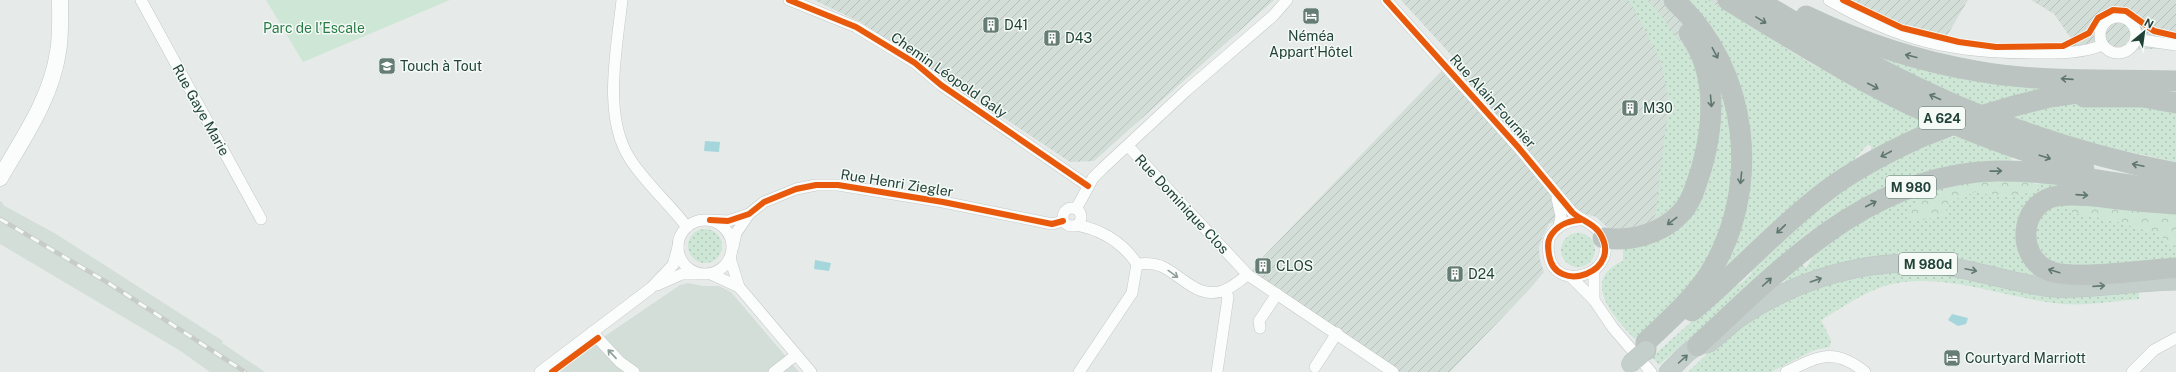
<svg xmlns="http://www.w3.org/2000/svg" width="2176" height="372" viewBox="0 0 2176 372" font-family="'Public Sans',sans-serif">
<defs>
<pattern id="industrial-furrows" width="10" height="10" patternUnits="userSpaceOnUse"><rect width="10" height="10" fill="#d3ded9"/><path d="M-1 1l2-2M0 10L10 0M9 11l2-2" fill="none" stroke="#b5c0bb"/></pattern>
<pattern id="grass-dots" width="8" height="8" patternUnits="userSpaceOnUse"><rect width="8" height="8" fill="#cee6d5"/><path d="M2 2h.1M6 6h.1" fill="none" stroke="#b1c6b8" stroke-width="1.8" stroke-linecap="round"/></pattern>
<pattern id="forest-crowns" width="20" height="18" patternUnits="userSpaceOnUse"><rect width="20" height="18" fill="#cee6d5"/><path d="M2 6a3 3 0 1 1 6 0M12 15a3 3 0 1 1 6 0" fill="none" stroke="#b1c6b8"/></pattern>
</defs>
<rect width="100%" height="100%" fill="#e6ebe9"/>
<g fill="#d3ded9">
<polygon points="0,201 3,203 3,205 56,234 223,341 222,343 265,372 210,372 179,350 0,244"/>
<polygon points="688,283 703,286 719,286 731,292 799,372 560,372 589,347 680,285"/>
</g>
<g fill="url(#industrial-furrows)">
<polygon points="814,0 1274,0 1094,161 1070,162 860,22"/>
<polygon points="1401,0 1735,0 1695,52 1710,133 1668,224 1611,231 1596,217 1582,213 1549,224 1541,240 1539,248 1540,260 1544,272 1529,290 1450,372 1393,372 1248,275 1263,257 1454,58"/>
<polygon points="1829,0 1968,0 1941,46"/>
<polygon points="2031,0 2176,0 2176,48 2074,52 2070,37 2054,14"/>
</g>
<g fill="url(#grass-dots)">
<path d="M1628,0H1647C1657,9 1664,20 1672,31C1678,39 1685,47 1690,56C1706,86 1702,123 1695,155C1687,189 1687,200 1655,218L1669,100L1661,61L1634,9Z"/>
<polygon points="1681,0 1708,0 1810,63 1891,106 1929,123 1871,151 1871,146 1867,145 1853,161 1791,206 1718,277 1745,123"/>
<polygon points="1856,47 2049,88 1979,106 1939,88"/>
<path d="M1723,84L1736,172L1722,234L1697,282L1638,337L1634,338C1613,317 1580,279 1623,261V249C1637,246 1652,245 1664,238C1717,208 1721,139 1716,85Z"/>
<polygon points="2073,102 2176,107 2176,162 2085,142 2006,116"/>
<polygon points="1956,136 2012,157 2010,166 1927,177 1737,298 1659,365 1652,357 1729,288 1741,283 1752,273 1748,269 1792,226 1858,177 1932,142"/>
<path d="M2045,182L2096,188L2021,219L2058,282L1949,260L1787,285L1784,279L1801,263L1806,268L1818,248L1874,210L1950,184C1945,193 1927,198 1917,203L1922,220L1944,215L1948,204L1955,199L1975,192L2013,197L2037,189L2036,184Z"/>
<polygon points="2076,202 2071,212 2112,220 2155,233 2176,247 2176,261 2069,267 2052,262 2039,252 2033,226 2051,205"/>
<circle cx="705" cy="246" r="17"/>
<circle cx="1578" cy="250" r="17"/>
<path d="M1897,270L2139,289V299C2116,301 2086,306 2063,304C2007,299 1953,274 1897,283C1870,287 1844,307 1821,320L1831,340L1830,347L1814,350L1771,372H1688L1725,337L1757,313L1823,283Z"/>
</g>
<g fill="url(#forest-crowns)">
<path d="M2019,178L2036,184L2037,189L2013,197L1975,192L1955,199L1948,204L1944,215L1922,220H1910L1908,215C1911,211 1914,205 1919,202C1928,196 1945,194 1950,184Z"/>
<polygon points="2076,202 2176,211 2176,247 2155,233 2112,220 2071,212 2068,204"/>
</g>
<polygon fill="#cee6d5" points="266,0 450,0 303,62"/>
<g fill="#a4d6dc">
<polygon points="705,141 720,142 719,152 704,151"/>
<polygon points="815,260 831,263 829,271 814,269"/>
<polygon points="1952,314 1968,318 1966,324 1958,326 1948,320"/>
</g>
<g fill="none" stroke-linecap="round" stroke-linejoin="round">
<defs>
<g id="minor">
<polyline points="141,0 261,219"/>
<path d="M622,0C617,48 602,116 630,159C646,184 669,203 687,227"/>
<polyline points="789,0 856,27 915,63 941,85 1088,186"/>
<path d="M1386,0L1518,147L1572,212C1580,220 1593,223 1599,232C1626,272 1555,296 1549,255C1548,249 1547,243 1550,237C1557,225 1567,221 1580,220"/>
<path d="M1829,0C1899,41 1953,53 2034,53C2059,53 2080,54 2103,45"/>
<circle cx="2118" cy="35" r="18"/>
<polyline points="2135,39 2176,45"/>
<polyline points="1128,146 1248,275 1393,372"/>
<polyline points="1557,198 1561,216 1559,227"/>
<circle cx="1072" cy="217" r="9"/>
<polyline points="1076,209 1093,178 1103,168 1187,90 1273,16 1287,0"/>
<circle cx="705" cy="247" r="27"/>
<polyline points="710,220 728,221 749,214 764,202 796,189 816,185 838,185 943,202 1052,224 1063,221"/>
<path d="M1077,225C1102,230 1123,243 1137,264L1132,293L1079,372"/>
<polyline points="733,247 736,233 749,214"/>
<polyline points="730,258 739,287 811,372"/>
<path d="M1137,264C1145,263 1153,263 1161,266C1182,275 1198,301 1225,290C1233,287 1241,279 1248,275"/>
<polyline points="1594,271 1594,300"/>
<polyline points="711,274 739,287"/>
<polyline points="1570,276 1594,300 1613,328 1651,372"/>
<polyline points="657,285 682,274 698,274"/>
<polyline points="1260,328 1259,321 1277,294"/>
<polyline points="592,332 620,362 634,372"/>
<polyline points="1315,367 1337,333"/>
<polyline points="540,372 651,288 673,265 678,247"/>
<polyline points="774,372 796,355"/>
<polyline points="1217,372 1228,297 1225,290"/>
<path d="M1786,372C1819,356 1834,347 1865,372"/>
<polyline points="2132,372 2154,350 2176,338"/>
</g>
<path id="secondary" d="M0,178C23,138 51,99 58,52C61,36 60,17 60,0"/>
<path id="trunk" d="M1668,372C1677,364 1687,351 1697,346C1701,344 1705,345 1709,343C1720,335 1730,324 1742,316C1799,279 1868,257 1937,265C1977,269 2015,285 2055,288C2095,290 2136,281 2176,281"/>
<g id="motorway">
<path d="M1728,0C1773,28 1819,56 1866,82C1934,119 2009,148 2084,169"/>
<path d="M1757,0C1894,83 2017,143 2176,173"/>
<path d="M1806,16C1860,42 1917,61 1976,71C2041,83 2110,79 2176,81"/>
<polyline points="2084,97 2143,97 2176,103"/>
<polyline points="2014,106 2050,97 2098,90"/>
<path d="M2175,204C2154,202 2132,201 2111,198C2094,196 2075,193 2057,196C2018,203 2015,260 2052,272C2079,280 2145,270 2176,268"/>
<path d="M1603,238C1630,242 1662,234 1681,213C1692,201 1696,185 1701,170C1714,125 1718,74 1689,33"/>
<path d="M1692,311C1738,273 1778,227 1826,191C1855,169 1888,152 1921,137"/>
<path d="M1697,346C1784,266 1869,174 1996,171C2056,170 2117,184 2176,192"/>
<path d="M1646,350V342C1668,321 1691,301 1708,276C1763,190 1750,69 1674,0"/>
</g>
</defs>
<use href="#minor" stroke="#c3c8c6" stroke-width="12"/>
<use href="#secondary" stroke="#c1c9c6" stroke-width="17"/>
<use href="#trunk" stroke="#bdc7c4" stroke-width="19"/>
<use href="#motorway" stroke="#bdc7c4" stroke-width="21"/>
<use href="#minor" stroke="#fbfcfc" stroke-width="11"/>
<use href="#secondary" stroke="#fbfcfc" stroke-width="16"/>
<use href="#trunk" stroke="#c4cecb" stroke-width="18"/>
<use href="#motorway" stroke="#bbc4c1" stroke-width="20"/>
<defs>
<polyline id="rail" points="0,219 110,284 245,372"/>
</defs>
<use href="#rail" stroke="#c7ccca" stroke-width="4.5"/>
<use href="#rail" stroke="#f5faf7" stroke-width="3" stroke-dasharray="9" stroke-linecap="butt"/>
<defs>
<polyline id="trunk-bridge" points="1630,364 1646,350"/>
<polyline id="motorway-bridge" points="1921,137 1960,122 2014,106"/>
</defs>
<use href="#trunk-bridge" stroke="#bdc7c4" stroke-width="19" stroke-linecap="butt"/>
<use href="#motorway-bridge" stroke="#bdc7c4" stroke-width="21" stroke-linecap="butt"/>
<use href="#trunk-bridge" stroke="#c4cecb" stroke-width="18"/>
<use href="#motorway-bridge" stroke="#bbc4c1" stroke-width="20"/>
<defs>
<g id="cycleway">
<polyline points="789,0 856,27 915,63 941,85 1088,186"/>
<path d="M1386,0L1518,147L1572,212C1580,220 1593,223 1599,232C1626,272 1555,296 1549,255C1548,249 1547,243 1550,237C1557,225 1567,221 1580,220"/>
<polyline points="1843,0 1902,28 1959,42 1996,47 2063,46 2089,33 2098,18 2113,10 2126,11 2154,31 2176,36"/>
<polyline points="710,220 728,221 749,214 764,202 796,189 816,185 838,185 943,202 1052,224 1063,221"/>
<polyline points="552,372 598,338"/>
</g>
</defs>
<use href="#cycleway" stroke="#f5faf7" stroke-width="8"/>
<use href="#cycleway" stroke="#e8590c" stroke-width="6"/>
</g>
<defs><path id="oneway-shaft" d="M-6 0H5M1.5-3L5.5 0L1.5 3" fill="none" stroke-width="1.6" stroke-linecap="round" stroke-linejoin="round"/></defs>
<g stroke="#5f766f">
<use href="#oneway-shaft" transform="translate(1761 20) rotate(31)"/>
<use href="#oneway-shaft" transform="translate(1715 53) rotate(62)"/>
<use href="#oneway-shaft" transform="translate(1911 56) rotate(-166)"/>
<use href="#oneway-shaft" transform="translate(2067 79) rotate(-176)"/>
<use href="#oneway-shaft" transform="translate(1873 86) rotate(27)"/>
<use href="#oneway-shaft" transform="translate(1935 97) rotate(-156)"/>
<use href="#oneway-shaft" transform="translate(1711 101) rotate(85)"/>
<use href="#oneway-shaft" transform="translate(1886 154) rotate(152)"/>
<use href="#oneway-shaft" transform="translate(2045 157) rotate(18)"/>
<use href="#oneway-shaft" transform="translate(2138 165) rotate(-168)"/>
<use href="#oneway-shaft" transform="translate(1996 171) rotate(-1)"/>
<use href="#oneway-shaft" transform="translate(1741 178) rotate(96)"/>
<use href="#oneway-shaft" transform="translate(2082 195) rotate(4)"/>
<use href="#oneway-shaft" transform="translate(1871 204) rotate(-27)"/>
<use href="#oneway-shaft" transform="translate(1672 221) rotate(142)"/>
<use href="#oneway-shaft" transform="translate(1781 229) rotate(136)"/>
<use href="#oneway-shaft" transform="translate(2054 271) rotate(-163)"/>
<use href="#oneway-shaft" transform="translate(1767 282) rotate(-42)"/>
</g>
<g stroke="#627a73">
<use href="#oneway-shaft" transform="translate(1971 270) rotate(12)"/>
<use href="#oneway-shaft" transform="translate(1816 280) rotate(-19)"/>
<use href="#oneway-shaft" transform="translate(2099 286) rotate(-4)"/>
<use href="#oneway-shaft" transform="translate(1683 359) rotate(-42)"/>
</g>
<g stroke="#8e9f9a">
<use href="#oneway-shaft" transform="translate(1173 274) rotate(36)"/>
<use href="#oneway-shaft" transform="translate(612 354) rotate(-133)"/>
</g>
<defs>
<symbol id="hotel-square" viewBox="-11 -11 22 22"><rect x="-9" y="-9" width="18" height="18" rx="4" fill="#667d76" stroke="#f5faf7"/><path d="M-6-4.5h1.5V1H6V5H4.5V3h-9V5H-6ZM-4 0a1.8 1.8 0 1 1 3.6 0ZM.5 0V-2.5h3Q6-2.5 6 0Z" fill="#fff"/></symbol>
<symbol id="building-square" viewBox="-11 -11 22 22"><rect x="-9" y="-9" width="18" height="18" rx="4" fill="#667d76" stroke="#f5faf7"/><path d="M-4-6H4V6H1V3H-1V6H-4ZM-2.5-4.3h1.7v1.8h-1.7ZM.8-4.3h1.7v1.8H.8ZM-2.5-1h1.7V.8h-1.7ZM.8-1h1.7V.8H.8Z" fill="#fff"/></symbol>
<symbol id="school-square" viewBox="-11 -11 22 22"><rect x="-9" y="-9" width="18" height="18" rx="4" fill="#667d76" stroke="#f5faf7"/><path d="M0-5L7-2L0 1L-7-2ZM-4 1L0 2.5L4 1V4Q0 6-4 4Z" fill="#fff"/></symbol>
</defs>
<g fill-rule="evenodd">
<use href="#hotel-square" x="1301" y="6" width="20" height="20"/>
<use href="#building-square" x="981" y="15" width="20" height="20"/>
<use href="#building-square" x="1042" y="28" width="20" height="20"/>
<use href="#school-square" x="377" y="56" width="20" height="20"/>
<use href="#building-square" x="1620" y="98" width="20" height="20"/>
<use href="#building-square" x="1253" y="256" width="20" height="20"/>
<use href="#building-square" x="1445" y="264" width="20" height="20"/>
<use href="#hotel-square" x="1942" y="348" width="20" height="20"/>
</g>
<g text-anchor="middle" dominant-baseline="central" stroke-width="3" stroke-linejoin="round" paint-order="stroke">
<g fill="#f5faf7" stroke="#617971" stroke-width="1">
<rect x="1919" y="107" width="46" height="22" rx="3"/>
<rect x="1886" y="176" width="50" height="22" rx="3"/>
<rect x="1899" y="253" width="58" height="22" rx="3"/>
</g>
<g font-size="13" font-weight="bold" fill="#214238">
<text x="1942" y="118">A 624</text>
<text x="1911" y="187">M 980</text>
<text x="1928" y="264">M 980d</text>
</g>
<g font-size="14" fill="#214238" stroke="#f5faf7" text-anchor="start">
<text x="1004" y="25">D41</text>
<text x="1311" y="36" text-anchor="middle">Néméa<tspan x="1311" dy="16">Appart'Hôtel</tspan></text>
<text x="1065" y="38">D43</text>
<text x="400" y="66">Touch à Tout</text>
<text x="1643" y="108">M30</text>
<text x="1276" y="266">CLOS</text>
<text x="1468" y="274">D24</text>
<text x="1965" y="358">Courtyard Marriott</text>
</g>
<g font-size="14" fill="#287c46" stroke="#f5faf7">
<text x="314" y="28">Parc de l’Escale</text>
</g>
<g font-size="14" fill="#214238" stroke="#f5faf7">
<text transform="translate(949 75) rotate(35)">Chemin Léopold Galy</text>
<text transform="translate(1493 101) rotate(48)">Rue Alain Fournier</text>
<text transform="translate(201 110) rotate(61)">Rue Gaye Marie</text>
<text transform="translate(897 183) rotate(9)">Rue Henri Ziegler</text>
<text transform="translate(1182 204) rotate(47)">Rue Dominique Clos</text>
</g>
</g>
<g transform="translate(2144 32) rotate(29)" stroke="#f5faf7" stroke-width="3" paint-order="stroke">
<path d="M0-3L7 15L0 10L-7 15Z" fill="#214238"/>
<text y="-6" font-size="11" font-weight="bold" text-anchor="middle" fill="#214238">N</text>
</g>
</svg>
